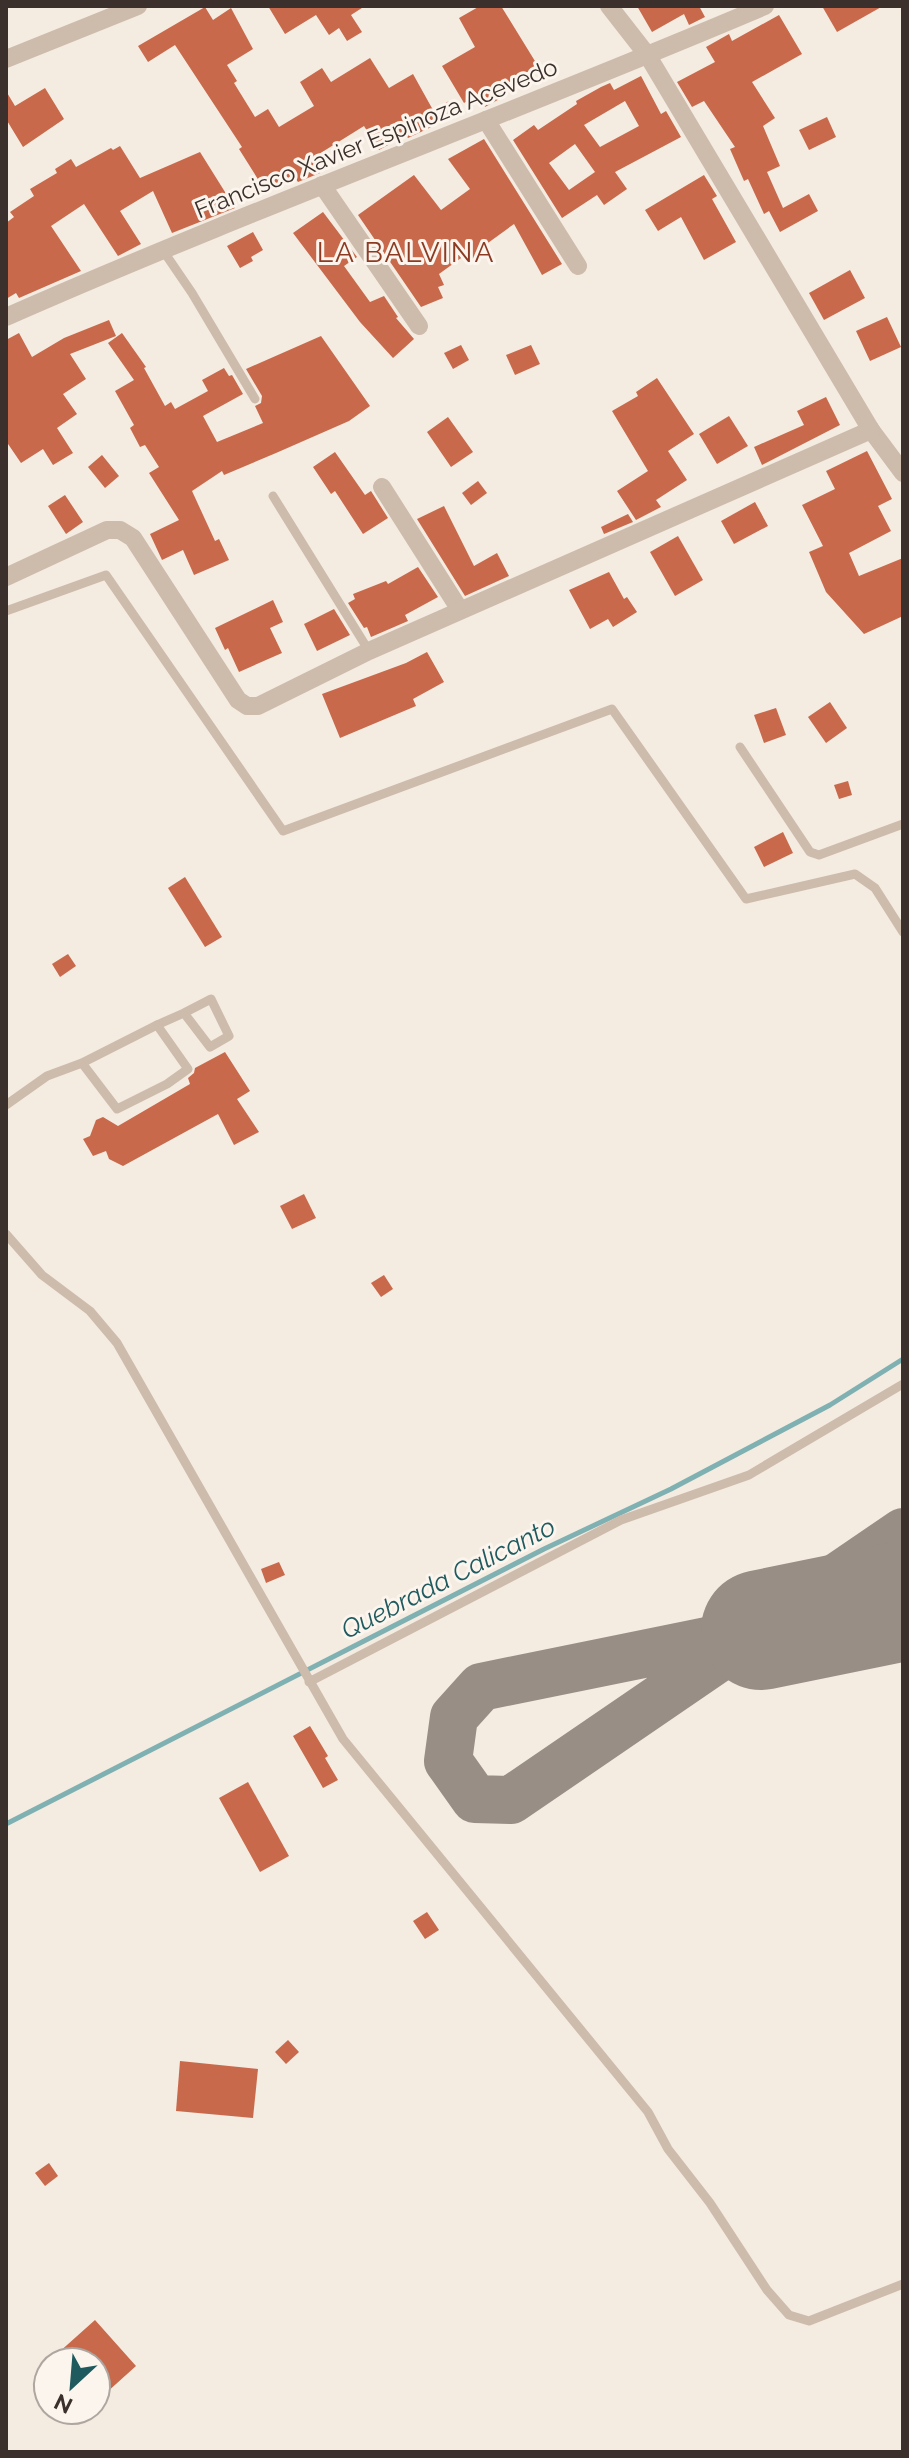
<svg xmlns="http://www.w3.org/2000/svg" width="909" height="2458" viewBox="0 0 909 2458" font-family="Raleway,sans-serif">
<rect width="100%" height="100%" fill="#f4ebe1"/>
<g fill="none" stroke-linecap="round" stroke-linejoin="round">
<polyline stroke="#7fb0b2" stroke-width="5" points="6,1824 544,1549 671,1489 830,1405 903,1359"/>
<polyline stroke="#988e86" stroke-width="48" points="761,1630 481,1687 454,1717 448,1761 475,1799 511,1800 903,1532"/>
<polyline stroke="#988e86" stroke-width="120" points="761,1630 903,1601"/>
</g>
<g fill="#c8694b" fill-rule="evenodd">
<polygon points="268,6 365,6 351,15 362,32 347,41 339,28 329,35 316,15 285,34"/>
<polygon points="480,6 501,6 538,66 498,89 503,97 485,107 478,95 464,103 442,66 475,47 459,18"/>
<polygon points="637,6 699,6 705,17 689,25 684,14 652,32"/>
<polygon points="822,6 883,6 837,32"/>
<polygon points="205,7 213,20 231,8 253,49 227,65 237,81 234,83 255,117 268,109 279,127 314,106 300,82 322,68 331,82 370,58 389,88 413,74 433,110 449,101 457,115 408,138 406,135 379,150 364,126 311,159 320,173 298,182 293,175 266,192 239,149 242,147 175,45 148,62 138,46"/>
<polygon points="779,15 802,54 752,82 775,118 763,126 780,166 767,172 783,208 809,194 818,211 780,232 769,211 764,214 748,179 744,181 730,149 735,147 704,101 692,107 677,82 715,62 706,47 729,34 732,41"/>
<path d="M641,76L661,114L666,111L681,137L615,172L627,189L604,205L597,195L562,218L513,140L534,125L538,130L577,104L576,101L601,87L610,83L614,90ZM625,101L639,126L600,147L584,125ZM575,144L595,172L569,190L549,163Z"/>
<polygon points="45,88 64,119 23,147 6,119 6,91 15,106"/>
<polygon points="827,117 836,137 809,150 799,130"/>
<polygon points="484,139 562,264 542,275 514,224 481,248 486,254 475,262 468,253 439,274 444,285 438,287 443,298 421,307 358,215 414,175 441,210 470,189 448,159"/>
<polygon points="120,146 140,178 200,152 235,208 172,233 153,191 120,211 141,244 118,256 84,204 51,226 81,271 19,298 16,293 6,299 6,223 14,217 10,212 34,196 30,189 57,173 55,169 71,159 76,167 111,148 113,150"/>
<polygon points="704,175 717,196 712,199 736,242 704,260 681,217 658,231 645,210"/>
<polygon points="323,212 357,257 344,266 370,302 384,296 398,317 396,318 414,339 393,358 360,322 293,233"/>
<polygon points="253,232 263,250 251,257 253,261 240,268 227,246"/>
<polygon points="850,270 865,298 824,320 809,293"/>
<polygon points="887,317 901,347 870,361 856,331"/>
<polygon points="109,320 116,336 70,354 86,379 63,394 77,414 57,428 73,453 53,465 43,449 21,463 6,441 6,340 19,333 32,357 64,338"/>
<polygon points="122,333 146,367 144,368 165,406 171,402 175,409 208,391 202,380 224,368 229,376 232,375 243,394 203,416 217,442 263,423 255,406 261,403 262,396 246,369 321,336 370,406 349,421 276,453 224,475 222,471 192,491 215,541 219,539 229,560 194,575 183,550 162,560 150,534 179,520 149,473 159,467 145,445 140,447 130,428 134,425 115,391 134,380 108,343"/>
<polygon points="461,345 469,360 453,369 444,353"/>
<polygon points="531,345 540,364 515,375 506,355"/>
<polygon points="657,378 694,434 668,451 687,480 656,500 661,507 636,520 617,491 648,471 612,411 638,396 636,392"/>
<polygon points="826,397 840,425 762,465 754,447 804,425 797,411"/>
<polygon points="729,416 748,446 717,464 699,434"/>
<polygon points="448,417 473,452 451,467 427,432"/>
<polygon points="867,451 892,499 878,506 891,531 849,553 859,576 903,558 903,616 864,634 826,592 809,552 823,546 802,505 835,489 826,471"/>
<polygon points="335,452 365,495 371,491 388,518 363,534 335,491 331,494 313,467"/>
<polygon points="102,455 119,476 105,488 88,467"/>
<polygon points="478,481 487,493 471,505 462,493"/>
<polygon points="65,495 83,522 66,534 48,506"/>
<polygon points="755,502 768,526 734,544 721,521"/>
<polygon points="444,506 474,566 497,553 509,576 465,596 417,519"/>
<polygon points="628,514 633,522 604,534 601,527"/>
<polygon points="678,536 703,580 675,596 650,552"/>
<polygon points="418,567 438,597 405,615 408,621 371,637 367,627 364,628 348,603 355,599 353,594 386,581 388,584"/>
<polygon points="609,572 624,599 627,597 637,612 613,627 608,619 590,629 569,590"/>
<polygon points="273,600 283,622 270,628 282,653 239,672 228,648 225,650 215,628"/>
<polygon points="334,609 350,635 317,651 304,624"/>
<polygon points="427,652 444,682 413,699 416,706 340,738 322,694 406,663"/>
<polygon points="830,702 847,728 826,743 808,717"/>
<polygon points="776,708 786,735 764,743 754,715"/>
<polygon points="848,781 852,795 839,799 834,785"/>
<polygon points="783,832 793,853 764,867 754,847"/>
<polygon points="185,877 222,937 205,947 168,888"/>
<polygon points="68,954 76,966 60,977 52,964"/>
<polygon points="225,1052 250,1091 237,1099 259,1132 234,1145 218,1114 123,1166 109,1159 106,1151 93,1156 83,1139 90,1136 96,1120 103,1117 118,1126 190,1084 188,1078 194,1073 195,1068"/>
<polygon points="304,1194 316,1218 292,1229 280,1206"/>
<polygon points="384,1275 393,1289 381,1297 371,1283"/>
<polygon points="279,1562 285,1575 266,1583 261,1569"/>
<polygon points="310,1726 328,1756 325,1758 338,1780 323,1788 293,1736"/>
<polygon points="248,1782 289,1856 260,1872 219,1798"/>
<polygon points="427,1912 439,1930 425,1939 413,1921"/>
<polygon points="288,2040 299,2052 286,2064 275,2052"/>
<polygon points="180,2061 258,2069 253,2118 176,2111"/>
<polygon points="49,2163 58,2176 45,2186 35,2173"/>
<polygon points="95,2320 136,2366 96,2402 96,2362 48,2362"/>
</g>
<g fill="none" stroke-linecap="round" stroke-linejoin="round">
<g stroke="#cdbbac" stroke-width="9">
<polyline points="162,249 192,293 255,399"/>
<polyline points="273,496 369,651"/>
<polyline points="6,611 106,575 283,831 612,709 746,899 855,874 875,888 903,932"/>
<polyline points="740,747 810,852 819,855 903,824"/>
<polyline points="157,1025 184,1013 210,1047 229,1036 211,999 184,1013"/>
<polyline points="6,1105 47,1076 82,1063 157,1025 188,1069 167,1084 117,1109 82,1063"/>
<polyline points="6,1234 42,1275 90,1311 117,1343 343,1739 648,2112 668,2149 710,2203 767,2290 789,2315 809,2321 903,2284"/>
<polyline points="309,1682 621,1520 749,1475 903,1384"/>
</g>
<g stroke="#cdbbac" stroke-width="18">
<polyline points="609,6 648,56 871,430 903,473"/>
<polyline points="6,59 138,6"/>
<polyline points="486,120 578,266"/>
<polyline points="322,185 419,326"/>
<path d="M6,317C256,207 513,113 765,6"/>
<polyline points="382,487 460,610"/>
<polyline points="6,577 107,530 120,530 133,538 238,700 247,706 258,706 369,651 871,430"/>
</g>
</g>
<g text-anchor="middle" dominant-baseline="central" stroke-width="6" stroke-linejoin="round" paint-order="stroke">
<g font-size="24" fill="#3b302b" stroke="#fbf5ee">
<text transform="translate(376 138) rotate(-22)">Francisco Xavier Espinoza Acevedo</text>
</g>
<g font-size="26" font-style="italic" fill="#1f5a5e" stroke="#fbf5ee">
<text transform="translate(448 1578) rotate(-27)">Quebrada Calicanto</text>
</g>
<g font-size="28" letter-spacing="2" fill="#8c3b22" stroke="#fbf5ee">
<text x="406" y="252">LA BALVINA</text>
</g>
</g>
<rect width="909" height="2458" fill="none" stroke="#3b302b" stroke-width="16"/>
<g transform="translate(72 2386) rotate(206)"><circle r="38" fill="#fbf5ee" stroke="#aea6a0" stroke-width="2"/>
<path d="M0-6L14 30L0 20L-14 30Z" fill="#1f5a5e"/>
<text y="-12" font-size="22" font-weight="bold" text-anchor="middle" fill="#3b302b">N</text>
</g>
</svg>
